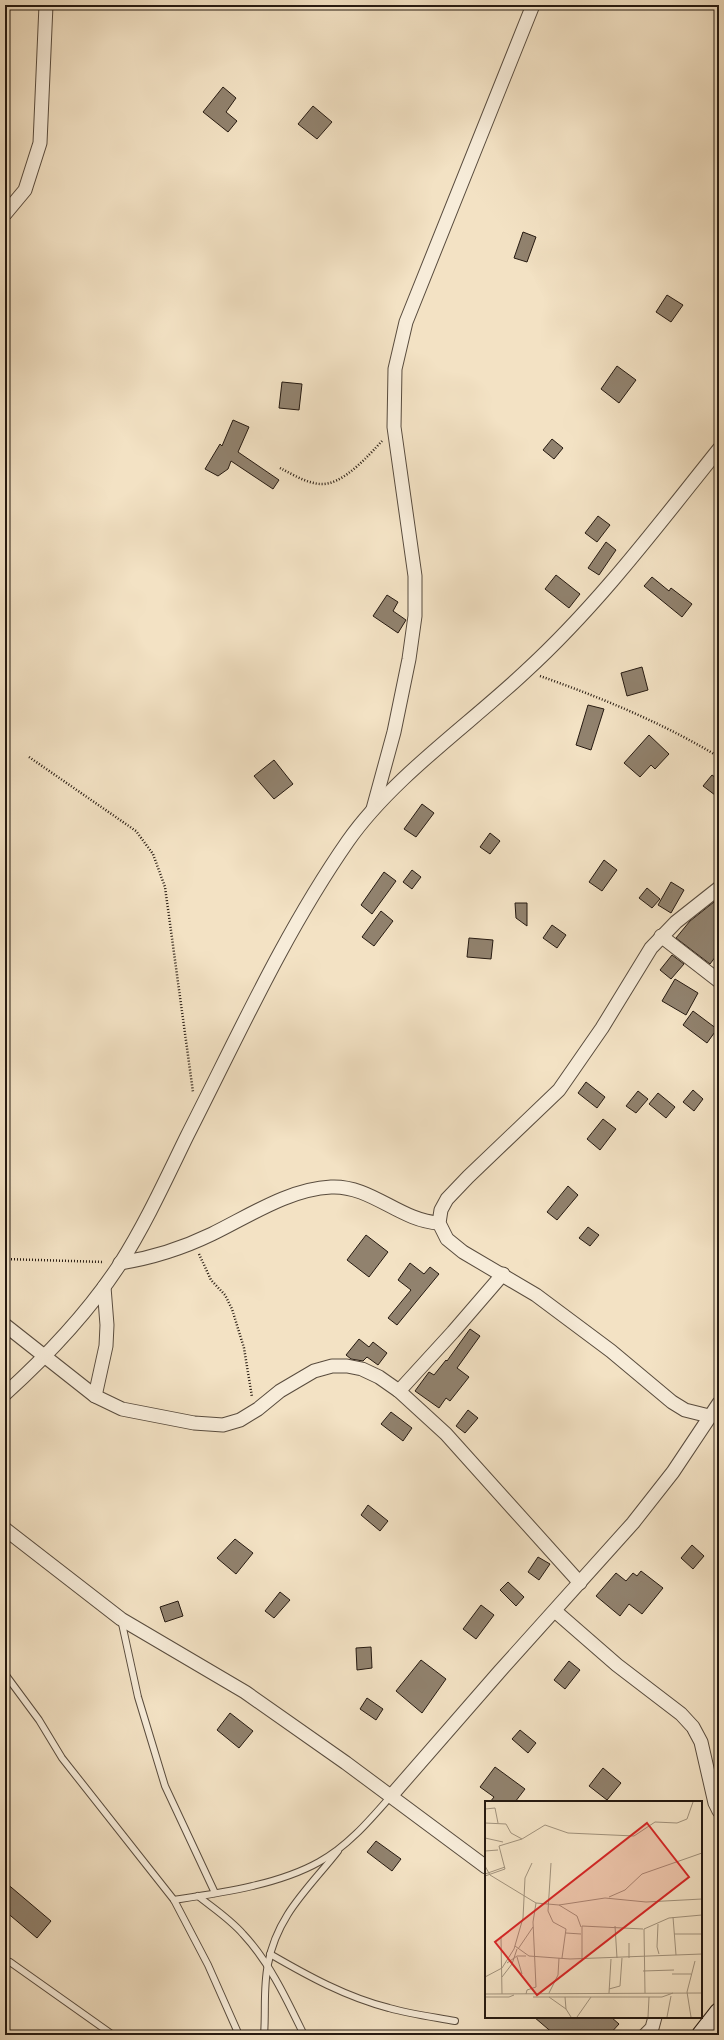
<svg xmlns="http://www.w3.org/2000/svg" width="724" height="2040" viewBox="0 0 724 2040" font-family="'EB Garamond',serif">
<rect width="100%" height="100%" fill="#f3e2c4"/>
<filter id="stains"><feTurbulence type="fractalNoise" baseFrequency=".005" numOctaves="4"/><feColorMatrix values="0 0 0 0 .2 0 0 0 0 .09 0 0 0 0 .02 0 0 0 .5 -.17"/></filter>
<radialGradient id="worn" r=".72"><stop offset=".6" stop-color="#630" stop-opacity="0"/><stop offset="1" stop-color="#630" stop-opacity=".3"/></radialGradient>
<g fill="#91826e" stroke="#261a11">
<polygon points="223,87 236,98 226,112 237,121 228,132 203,112"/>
<polygon points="313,106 332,122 317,139 298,124"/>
<polygon points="523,232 536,237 527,262 514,258"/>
<polygon points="667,295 683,305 671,322 656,312"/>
<polygon points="617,366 636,380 619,403 601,389"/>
<polygon points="282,382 302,384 299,410 279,408"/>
<polygon points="233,420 249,427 238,452 279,480 273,489 231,461 228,469 218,476 205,469 220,444 222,446"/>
<polygon points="552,439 563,448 554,459 543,450"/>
<polygon points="598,516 610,525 597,542 585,533"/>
<polygon points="606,542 616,550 599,575 588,568"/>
<polygon points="556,575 580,594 569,608 545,589"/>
<polygon points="652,577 669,591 671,588 692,604 682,617 644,586"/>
<polygon points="387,595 398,602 393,611 406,620 398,633 373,616"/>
<polygon points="642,667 648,690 627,696 621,673"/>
<polygon points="588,705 604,709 591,750 576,745"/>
<polygon points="649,735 669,754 655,769 651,765 640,777 624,763"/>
<polygon points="274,760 293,784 274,799 254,776"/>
<polygon points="712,775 719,780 719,798 703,786"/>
<polygon points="422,804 434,813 416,837 404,829"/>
<polygon points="490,833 500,841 490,854 480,847"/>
<polygon points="604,860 617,870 602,891 589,882"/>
<polygon points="412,870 421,877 412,889 403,882"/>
<polygon points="384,872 396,881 372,914 361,905"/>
<polygon points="671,882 684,890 671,913 658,905"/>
<polygon points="647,888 660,899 652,908 639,898"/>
<polygon points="719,898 719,952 710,964 676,938 690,921"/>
<polygon points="515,903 527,903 527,926 516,918"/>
<polygon points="381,911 393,921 374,946 362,937"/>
<polygon points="552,925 566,935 557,948 543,938"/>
<polygon points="469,938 493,940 491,959 467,957"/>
<polygon points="672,955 684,964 671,979 660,970"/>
<polygon points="675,979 698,993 686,1015 662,1001"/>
<polygon points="693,1011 717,1029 707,1043 683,1025"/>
<polygon points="586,1082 605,1097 597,1108 578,1093"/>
<polygon points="693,1090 703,1099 694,1111 683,1102"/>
<polygon points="638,1091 648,1099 636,1113 626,1106"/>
<polygon points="658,1093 675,1107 666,1118 649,1104"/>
<polygon points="603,1119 616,1129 600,1150 587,1139"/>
<polygon points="568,1186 578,1195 557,1220 547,1212"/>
<polygon points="588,1227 599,1235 590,1246 579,1238"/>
<polygon points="366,1235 388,1252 369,1277 347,1260"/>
<polygon points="410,1263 424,1274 430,1267 439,1274 397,1325 388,1318 411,1290 398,1280"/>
<polygon points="470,1329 480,1336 457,1368 469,1377 450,1401 446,1398 439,1408 415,1391 429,1372 434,1375 446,1360 447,1361"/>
<polygon points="359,1339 369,1347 373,1342 387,1353 378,1365 367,1357 363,1361 351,1359 346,1355"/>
<polygon points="468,1410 478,1418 465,1433 456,1426"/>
<polygon points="391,1412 412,1428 403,1441 381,1424"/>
<polygon points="368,1505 388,1521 380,1531 361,1515"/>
<polygon points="235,1539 253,1553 236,1574 217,1558"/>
<polygon points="692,1545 704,1556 693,1569 681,1558"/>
<polygon points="538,1557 550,1564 539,1580 528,1572"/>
<polygon points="641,1571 663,1588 642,1614 629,1604 620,1616 596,1596 616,1573 626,1581 633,1573 637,1576"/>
<polygon points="508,1582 524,1597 516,1606 500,1590"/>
<polygon points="280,1592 290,1600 274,1618 265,1611"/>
<polygon points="178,1601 183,1616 165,1622 160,1607"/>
<polygon points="481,1605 494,1615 476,1639 463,1629"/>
<polygon points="371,1647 372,1668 357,1670 356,1648"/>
<polygon points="421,1660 446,1679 422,1713 396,1691"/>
<polygon points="569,1661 580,1670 565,1689 554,1680"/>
<polygon points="367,1698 383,1709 376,1720 360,1709"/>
<polygon points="230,1713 253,1731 239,1748 217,1730"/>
<polygon points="520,1730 536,1743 528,1753 512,1739"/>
<polygon points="495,1767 525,1789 515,1802 490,1802 494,1797 480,1787"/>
<polygon points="603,1768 621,1783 607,1800 589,1786"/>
<polygon points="376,1841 401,1859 392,1871 367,1852"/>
<polygon points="5,1882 51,1921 37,1938 5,1911"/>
<polygon points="534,2017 611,2017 619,2024 609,2035 555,2035"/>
</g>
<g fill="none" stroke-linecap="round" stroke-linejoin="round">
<defs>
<g id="lane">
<polyline points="121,1619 138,1697 165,1786 215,1893"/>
<polyline points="5,1674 39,1720 62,1758 174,1900 208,1965 239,2035"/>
<path d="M198,1896C213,1908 230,1919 243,1934C270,1963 287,2000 304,2035"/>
<path d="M174,1900C220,1893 278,1885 319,1862C347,1847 370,1820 391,1796"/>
<path d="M270,1954C308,1976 346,1997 389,2008C410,2014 433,2017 455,2021"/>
<polyline points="10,1962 113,2035"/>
<path d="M264,2035C266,2012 263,1988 268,1964C277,1915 309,1888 338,1851"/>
</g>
<g id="street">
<polyline points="5,214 25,190 40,143 46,5"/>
<polyline points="373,809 394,732 409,659 415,616 415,576 394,427 395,369 406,322 533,5"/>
<polyline points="661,936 719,981"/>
<path d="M120,1263C152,1258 183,1248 212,1234C249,1216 289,1189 331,1187C371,1185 400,1221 439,1223"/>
<polyline points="5,1325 95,1396 122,1409 194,1423 223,1425 240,1420 258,1409 280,1391 314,1371 332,1366 347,1366 362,1369 379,1377 399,1391 446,1434 580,1583"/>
<polyline points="399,1391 453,1332 503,1274"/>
<path d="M5,1394C48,1355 88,1313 120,1264C146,1223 166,1179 187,1136C238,1036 284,933 348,841C393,777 470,724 526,671C599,604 658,525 719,449"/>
<polyline points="95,1396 106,1346 107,1325 104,1287"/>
<polyline points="709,1416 685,1410 672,1402 611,1351 536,1295 463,1252 447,1239 439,1223 441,1210 447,1199 468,1177 559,1090 602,1028 651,948 676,922 719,888"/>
<polyline points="5,1529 121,1619 245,1692 346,1763 486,1867"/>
<polyline points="555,1611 617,1665 681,1714 693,1727 701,1742 715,1803 719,1811"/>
<polyline points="391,1796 500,1671 633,1523 673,1472 719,1403"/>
<polyline points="645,2035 652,2028 655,2017"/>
</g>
<polyline id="secondary" points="701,2035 719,2012"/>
</defs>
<use href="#lane" stroke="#594c3e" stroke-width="8"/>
<use href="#street" stroke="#594c3e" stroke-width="15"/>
<use href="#secondary" stroke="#261a11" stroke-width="20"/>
<g stroke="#261a11" stroke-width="2.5" stroke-dasharray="1 2" stroke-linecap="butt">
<path d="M280,468C292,474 306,483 320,484C342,486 368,456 382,441"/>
<path d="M540,676C602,698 663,723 719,757"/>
<polyline points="29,757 136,831 153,854 165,887 193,1092"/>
<polyline points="199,1254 211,1280 225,1295 232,1309 244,1348 252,1397"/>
<polyline points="5,1259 104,1262"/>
</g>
<use href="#lane" stroke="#f7ecd9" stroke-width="6"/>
<use href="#street" stroke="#f7ecd9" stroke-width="13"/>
<use href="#secondary" stroke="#f7ecd9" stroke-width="18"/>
</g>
<g transform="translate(485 1801)">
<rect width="217" height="217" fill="#f3e2c4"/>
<path fill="none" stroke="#a1927c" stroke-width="1" d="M0,8L10,7L13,22M0,22L21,23L26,32L37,38M0,37L18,41M0,50L13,49M66,62L63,110L68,121L81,128L77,157M0,65L5,74L51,102M0,73L20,66M0,75L20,68L14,45L37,38L60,24L83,32L149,35L170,21L192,22L202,18L208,1M124,96L140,89L157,73L217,52M74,104L92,115L96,126M188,116L191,154M173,123L172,146L174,153M130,125L132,157M81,132L96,133M189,133H217M16,137L17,193M30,145L44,155L85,158L217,153M33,148L48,126M32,156L37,173M97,157V125L158,128M144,157V142M22,162L32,155H41M158,170L189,169M187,173H206M0,176L17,167L29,148L38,117L40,77L47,62M17,176L27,163L32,148M124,188L135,185L137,157M64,192L73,174L74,157M124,192L126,158M160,192L159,128L184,117L217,114M0,193L217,192M41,193L42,189L51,186L48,121L51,102L74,104L120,97L161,101L217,98M0,196H24L29,194M48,196H177L188,192M64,196L81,208L86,216M80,196L81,208M92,216L106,196M163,216L164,196M182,216L186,195M206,216L202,191L210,160"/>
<path fill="#d62828" fill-opacity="0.15" stroke="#d62828" stroke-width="2" d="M162,22L204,76L52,194L10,141Z"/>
<rect width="217" height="217" fill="none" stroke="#261a11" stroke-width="2"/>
</g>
<rect width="724" height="2040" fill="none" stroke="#f3e2c4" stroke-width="20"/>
<rect x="6" y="6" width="712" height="2028" fill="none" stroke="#261a11" stroke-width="2"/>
<rect x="10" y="10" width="704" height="2020" fill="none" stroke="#261a11"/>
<rect width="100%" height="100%" filter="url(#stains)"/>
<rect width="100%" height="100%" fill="url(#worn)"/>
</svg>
